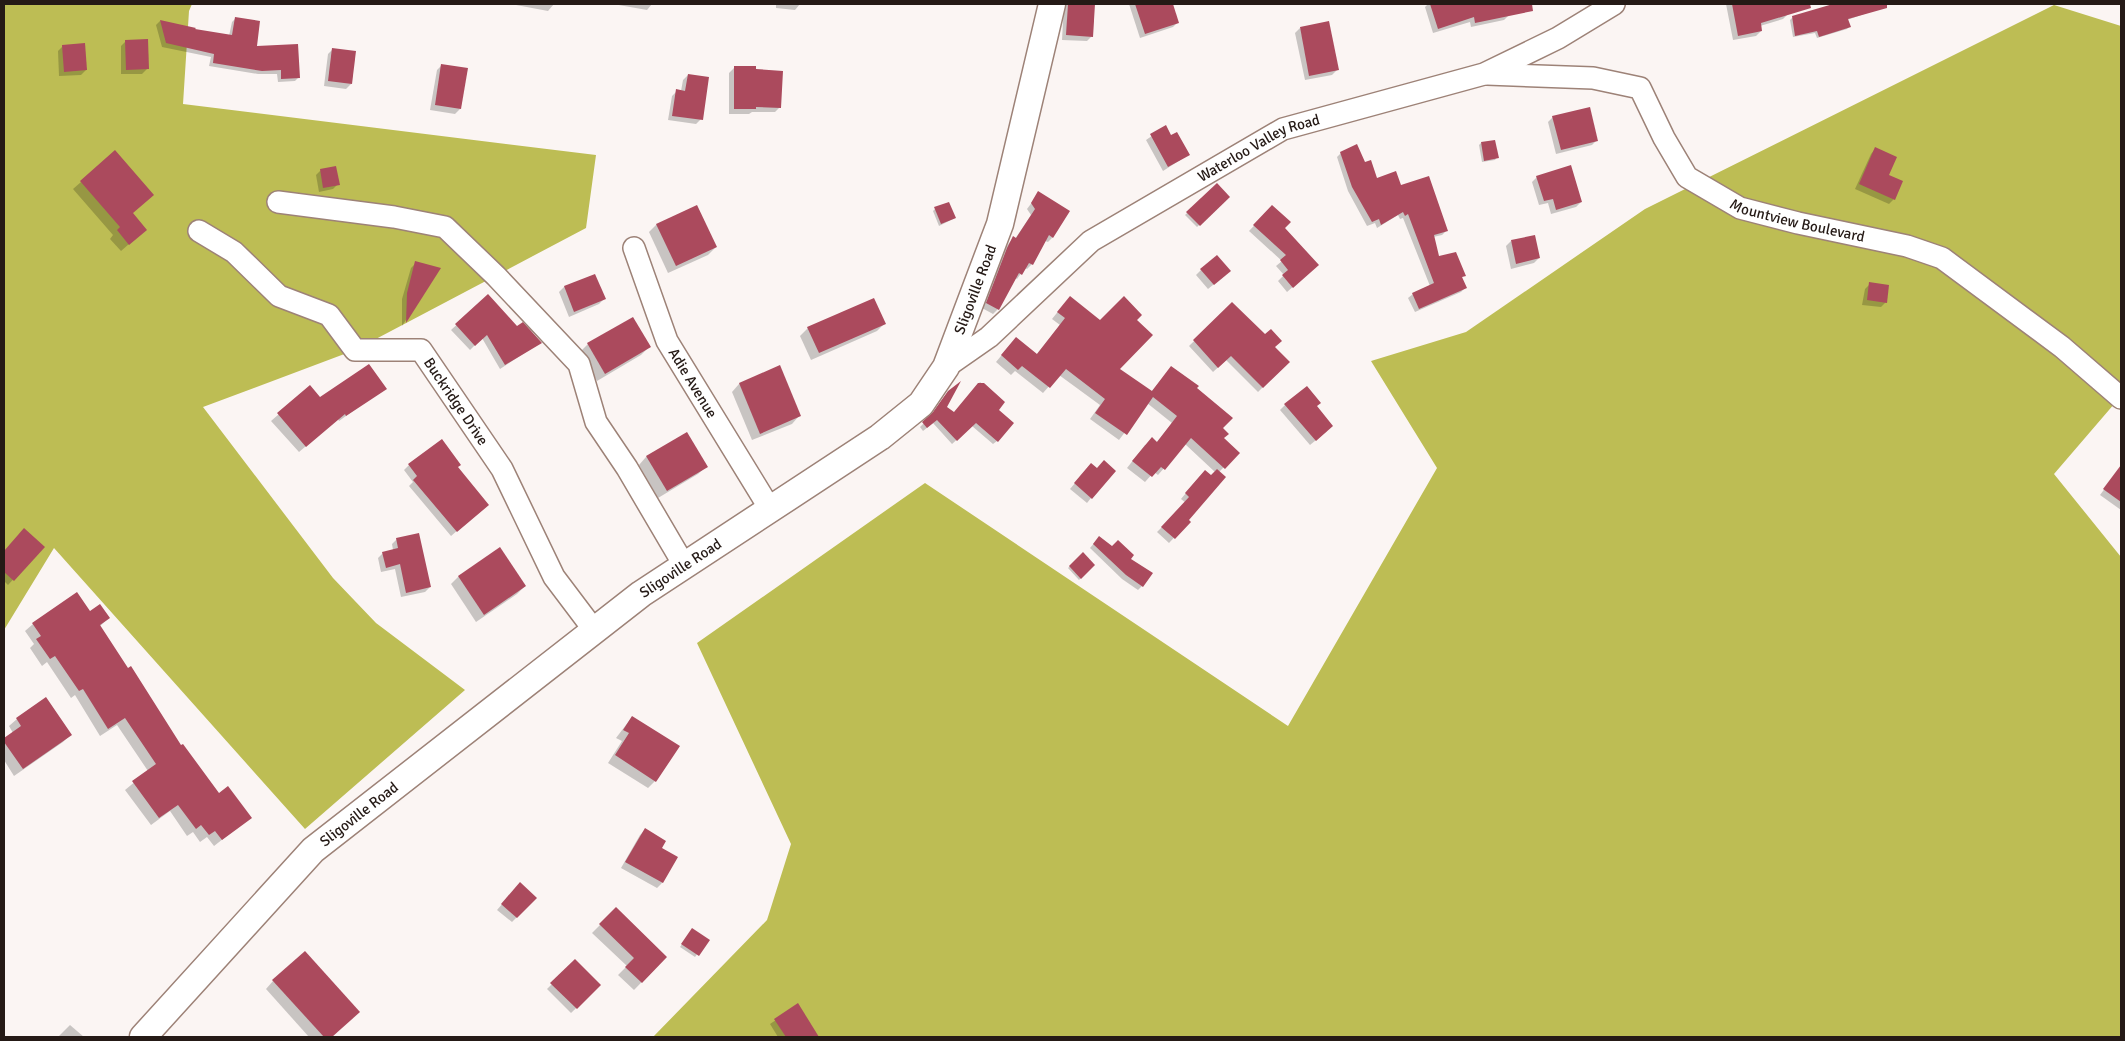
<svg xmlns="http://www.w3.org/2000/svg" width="2125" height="1041" viewBox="0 0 2125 1041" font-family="Signika,sans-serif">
<rect width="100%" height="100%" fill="#fbf5f3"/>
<g fill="#bdbd54">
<polygon points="4,4 192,4 189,11 183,104 596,155 586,228 355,350 203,407 333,578 376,623 465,690 305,829 54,548 4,630"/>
<polygon points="2054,5 2121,26 2121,396 2054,474 2121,557 2121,1037 653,1037 767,920 791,844 697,643 925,483 1288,726 1437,468 1371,361 1466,332 1645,209"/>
</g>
<g fill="#0003">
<polygon points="517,4 554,4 548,11 516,5"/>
<polygon points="613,4 652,4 647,10"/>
<polygon points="776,4 800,4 795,10 776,8"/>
<polygon points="1064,4 1094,4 1092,36 1087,41 1062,40"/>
<polygon points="1129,4 1172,4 1178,22 1173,27 1140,38"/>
<polygon points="1428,4 1506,4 1509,15 1504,20 1471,27 1470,22 1433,33 1425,7"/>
<polygon points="1726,4 1785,4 1788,14 1783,19 1760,26 1761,31 1756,36 1733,40"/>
<polygon points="1837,4 1864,4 1867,13 1847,20 1849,27 1847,29 1817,38 1815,33 1793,37 1790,20 1792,18"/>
<polygon points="236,18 255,48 299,77 295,81 278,82 277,74 258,74 209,66 211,57 162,47 156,25 160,21 194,29 194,30 229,36 232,22"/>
<polygon points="1300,28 1337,70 1332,75 1305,80 1295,33"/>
<polygon points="126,41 147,69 142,74 121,74 121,46"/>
<polygon points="63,46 86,70 81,75 59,76 58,51"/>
<polygon points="333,49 351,84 346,89 324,86 328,54"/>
<polygon points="442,65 460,109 455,114 430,110 437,70"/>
<polygon points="734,68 780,107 775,112 752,112 749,114 729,114 729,73"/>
<polygon points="688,75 701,119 696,124 668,120 672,96 677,91 681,91 683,80"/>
<polygon points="1553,117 1597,140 1592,145 1556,154 1548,122"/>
<polygon points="1165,127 1171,137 1188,155 1163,171 1146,140"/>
<polygon points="1481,143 1497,157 1495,160 1482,162 1479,145"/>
<polygon points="1875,149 1887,175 1894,199 1889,204 1855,189 1871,154"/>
<polygon points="1341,153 1365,164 1377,179 1400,187 1447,230 1442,235 1433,237 1438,257 1464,275 1461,279 1465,288 1461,292 1415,312 1408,298 1413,294 1430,286 1403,218 1400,219 1398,215 1377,228 1375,223 1367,226 1348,191 1337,157"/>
<polygon points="321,170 338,184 333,189 319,192 316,175"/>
<polygon points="1537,177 1581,202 1576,207 1551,214 1548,203 1539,205 1532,182"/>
<polygon points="81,182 131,214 137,237 121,251 110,239 113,235 73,189"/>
<polygon points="1217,185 1228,197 1197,227 1185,215"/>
<polygon points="1039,193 1052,238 1048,242 1045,241 1032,264 1027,269 1025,268 1017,279 1015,278 998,309 993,314 982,308 1002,254 1009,243 1014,238 1015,239 1031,215 1027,209"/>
<polygon points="697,206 716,247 708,255 668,273 649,232 656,225"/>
<polygon points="1272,207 1283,228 1312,270 1287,292 1278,281 1284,275 1276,266 1282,261 1249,231"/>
<polygon points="935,209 955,218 939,226 933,211"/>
<polygon points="1511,241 1539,258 1534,263 1511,269 1506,246"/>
<polygon points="416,263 439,269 402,326 402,299 411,268"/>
<polygon points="1201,270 1224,276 1208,289 1196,275"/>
<polygon points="594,275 604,299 599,304 569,317 559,292 564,287"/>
<polygon points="1870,284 1886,302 1881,307 1862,305 1865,289"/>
<polygon points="488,296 517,327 540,343 500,369 482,338 470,350 451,330"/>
<polygon points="1064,304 1100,321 1136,320 1118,369 1151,392 1171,368 1195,388 1221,428 1223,438 1238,453 1219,472 1188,520 1189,522 1169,543 1157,532 1186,503 1181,499 1200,476 1211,477 1215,472 1185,444 1158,475 1154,472 1145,482 1127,468 1145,445 1156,443 1172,423 1147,403 1119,440 1090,419 1100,405 1059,375 1043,393 1015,371 1011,375 996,362 1010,345 1036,355 1060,325 1052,319"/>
<polygon points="1232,304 1288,362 1258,392 1226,360 1213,372 1189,346"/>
<polygon points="884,324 877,331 811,360 800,336 808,328"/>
<polygon points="588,344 649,347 641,355 597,381 580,352"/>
<polygon points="779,367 799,416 792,424 752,440 732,392 739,384"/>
<polygon points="980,382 1004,402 997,410 997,441 993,444 972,426 952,444 933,423 923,431 920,427 931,416 945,408 954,414"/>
<polygon points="310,387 320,398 385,388 339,421 338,419 299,452 271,421"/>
<polygon points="1285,405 1316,407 1327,431 1310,445 1280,410"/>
<polygon points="686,434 706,467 698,474 658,498 639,465 646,457"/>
<polygon points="409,465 456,468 482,509 451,536 409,486 413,482 404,470"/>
<polygon points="2121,467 2121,510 2100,495"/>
<polygon points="1086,470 1096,470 1091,498 1087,503 1070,489"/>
<polygon points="20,535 43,547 8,585 4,581 4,552"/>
<polygon points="397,539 430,587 425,592 401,597 395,569 381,572 378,558 383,553 393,550 392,544"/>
<polygon points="1095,542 1129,559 1142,586 1138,590 1122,579 1090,548"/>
<polygon points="500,549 525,586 517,594 476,622 451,584 458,577"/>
<polygon points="1083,554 1094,565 1079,580 1068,568"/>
<polygon points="89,612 109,618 99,627 181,747 218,794 250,818 214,846 207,837 200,842 193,832 187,836 170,811 151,825 125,790 148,771 117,725 100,736 75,695 71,698 47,662 42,666 30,648 34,644 25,631 33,624"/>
<polygon points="632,717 655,781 648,788 608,763 622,741 616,738"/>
<polygon points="17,719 71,734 63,742 14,776 4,760 4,739 13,733 9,726"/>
<polygon points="645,830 661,848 676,857 662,883 657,888 621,868 640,835"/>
<polygon points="515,889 536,898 512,922 497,910"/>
<polygon points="616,909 666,957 634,990 618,975 627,966 592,933"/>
<polygon points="690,932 708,940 695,957 680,947"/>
<polygon points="575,961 600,985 571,1013 547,989"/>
<polygon points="273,981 351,1019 331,1037 309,1037 266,989"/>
<polygon points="798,1005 818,1037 778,1037 770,1024"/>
<polygon points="70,1025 84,1037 58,1037"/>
</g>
<g fill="#ab4a5d">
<polygon points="1068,4 1095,4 1093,37 1066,35"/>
<polygon points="1135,4 1173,4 1179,23 1145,34"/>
<polygon points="1430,4 1532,4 1533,11 1475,23 1474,17 1438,29"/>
<polygon points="1732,4 1810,4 1811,8 1761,23 1762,31 1738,36"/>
<polygon points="1833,4 1887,4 1887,8 1848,19 1851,27 1819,37 1817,31 1795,36 1792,16"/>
<polygon points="235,17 260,21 257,46 298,44 300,78 281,79 281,70 262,71 213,63 214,54 166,43 160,20 196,28 195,29 232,35"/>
<polygon points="1329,21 1339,70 1309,76 1300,27"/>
<polygon points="148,39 149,69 126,70 125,40"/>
<polygon points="85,43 87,70 64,72 62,45"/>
<polygon points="332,48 356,51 352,84 328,81"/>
<polygon points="441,64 468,68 461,109 435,105"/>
<polygon points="734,66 756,66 756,69 783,71 781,108 756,107 756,109 734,109"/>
<polygon points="688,74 709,77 703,120 672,116 676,89 685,91"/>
<polygon points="1590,107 1598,141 1561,150 1552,116"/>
<polygon points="1166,125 1171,135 1177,132 1190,155 1168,167 1150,134"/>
<polygon points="1495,140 1499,158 1484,161 1481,142"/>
<polygon points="1357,144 1365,162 1371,160 1377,178 1396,171 1401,185 1429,176 1448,231 1434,235 1439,256 1456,252 1466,276 1462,277 1467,288 1419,309 1412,293 1434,283 1408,214 1405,216 1403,212 1381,225 1379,219 1372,222 1352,187 1340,152"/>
<polygon points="1875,147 1897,157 1889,175 1903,181 1895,200 1859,184"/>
<polygon points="115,150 154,195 133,213 147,230 129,245 117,230 120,227 80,181"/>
<polygon points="1571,165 1582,202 1556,210 1553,199 1544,201 1536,176"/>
<polygon points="336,166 340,185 323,188 320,169"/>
<polygon points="1217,183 1230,197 1200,226 1186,212"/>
<polygon points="1038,191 1070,211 1053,238 1049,235 1033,265 1029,263 1022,275 1019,273 999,310 986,303 1007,248 1013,236 1016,238 1035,209 1031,203"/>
<polygon points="949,202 956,218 941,224 934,207"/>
<polygon points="697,205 717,247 676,266 656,224"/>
<polygon points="1272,205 1291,222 1285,228 1319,265 1293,288 1282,275 1288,270 1280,260 1286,255 1253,225"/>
<polygon points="1535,235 1540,258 1516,264 1511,240"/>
<polygon points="1217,255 1231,271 1214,285 1200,269"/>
<polygon points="415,261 441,268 406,323 407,293"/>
<polygon points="595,274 606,299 574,312 564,286"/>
<polygon points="1869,282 1889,285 1887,303 1867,300"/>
<polygon points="488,294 517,326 523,322 542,343 505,365 487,335 475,346 455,324"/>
<polygon points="1070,296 1100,320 1124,296 1142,315 1137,320 1153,335 1120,369 1152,391 1171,366 1199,386 1197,388 1233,418 1223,428 1229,434 1224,438 1240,453 1225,469 1191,438 1165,470 1161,467 1152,477 1132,461 1152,437 1157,442 1177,416 1153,397 1127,435 1095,413 1105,399 1066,369 1050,388 1022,366 1018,370 1001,355 1016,337 1037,354 1065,318 1057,312"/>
<polygon points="874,298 886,324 819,353 807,327"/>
<polygon points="1232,302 1265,334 1271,329 1282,341 1275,347 1290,362 1263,388 1231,356 1218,368 1193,340"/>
<polygon points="633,317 651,347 605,374 587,343"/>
<polygon points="369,364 387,389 346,416 345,414 306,447 277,413 310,385 320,397"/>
<polygon points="780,365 801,416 760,434 739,383"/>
<polygon points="961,381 947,407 954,412 978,383 984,383 1005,402 999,410 1014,423 998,442 976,423 957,441 937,420 927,428 922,422 933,412 948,391"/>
<polygon points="1307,386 1321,403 1317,406 1333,426 1316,441 1284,404"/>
<polygon points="687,432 708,467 667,491 646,456"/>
<polygon points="442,439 461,465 458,467 489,505 457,532 413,480 417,476 408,464"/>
<polygon points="1104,460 1116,471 1092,499 1074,483 1091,463 1097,468"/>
<polygon points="2121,465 2121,502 2103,489"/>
<polygon points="1217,469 1226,477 1189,520 1191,522 1175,539 1161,527 1189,497 1185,493 1205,470 1211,475"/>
<polygon points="24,528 45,547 14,581 4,572 4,551"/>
<polygon points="419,533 431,587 406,593 400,564 386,568 382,552 398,548 396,538"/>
<polygon points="1099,536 1112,546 1118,540 1134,555 1131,559 1153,573 1143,587 1126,575 1093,544"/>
<polygon points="500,547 526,586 484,615 458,576"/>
<polygon points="1083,552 1095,565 1081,579 1069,566"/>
<polygon points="77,592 90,611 100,604 110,618 100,625 128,668 131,666 181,745 183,744 219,793 228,786 252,818 222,840 215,831 209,835 201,825 196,829 178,805 159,818 132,781 156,764 125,718 108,729 83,689 79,691 55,656 50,659 36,639 41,636 32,623"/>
<polygon points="46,697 72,735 23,769 4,742 4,738 21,726 16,718"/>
<polygon points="632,716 680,746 656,782 615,755 629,733 623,730"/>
<polygon points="645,828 666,841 662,848 678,857 663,883 625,862"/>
<polygon points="520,882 537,898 517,918 501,904"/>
<polygon points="616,907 667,957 642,983 625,967 634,958 599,924"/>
<polygon points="692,928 710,940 699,956 681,944"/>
<polygon points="305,951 360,1012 332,1037 324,1037 272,980"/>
<polygon points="575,959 601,985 577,1009 550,983"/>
<polygon points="798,1003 819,1037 786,1037 774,1019"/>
</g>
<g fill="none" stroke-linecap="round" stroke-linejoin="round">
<defs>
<g id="minor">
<path id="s1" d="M1487,74L1593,78L1640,88L1664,138L1687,177L1740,208L1798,223L1907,246L1942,258L2062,347L2121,398"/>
<polyline points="278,202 394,217 445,227 496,276 579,364 596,422 627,468 684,565"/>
<path id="s2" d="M199,231L234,252L279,296L329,315L355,350H421L502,469L554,577L594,630"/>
<path id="s3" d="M634,248L667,341L770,509"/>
<path id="s4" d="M946,367L989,337L1091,241L1283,129L1484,74L1558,38L1614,4"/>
</g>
<g id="tertiary">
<path id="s5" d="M143,1037L313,850L641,594L880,437L921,404L946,367L1000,224L1052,4"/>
</g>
</defs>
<use href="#minor" stroke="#9d8277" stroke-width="24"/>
<use href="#tertiary" stroke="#9d8277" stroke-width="29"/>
<use href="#minor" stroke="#fff" stroke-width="21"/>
<use href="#tertiary" stroke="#fff" stroke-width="26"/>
</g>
<g text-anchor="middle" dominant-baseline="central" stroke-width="4" stroke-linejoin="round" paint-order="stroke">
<g font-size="15" fill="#251a16" stroke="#fbf5f3">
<text stroke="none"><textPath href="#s4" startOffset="385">Waterloo Valley Road</textPath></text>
<text stroke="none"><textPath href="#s1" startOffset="375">Mountview Boulevard</textPath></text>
<text stroke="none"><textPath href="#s5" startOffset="1135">Sligoville Road</textPath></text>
<text stroke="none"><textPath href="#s3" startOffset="148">Adie Avenue</textPath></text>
<text stroke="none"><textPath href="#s2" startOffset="329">Buckridge Drive</textPath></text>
<text stroke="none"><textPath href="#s5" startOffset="716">Sligoville Road</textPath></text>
<text stroke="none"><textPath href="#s5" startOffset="311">Sligoville Road</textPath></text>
</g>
</g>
<rect width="2125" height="1041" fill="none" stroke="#251a16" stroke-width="10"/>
</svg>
